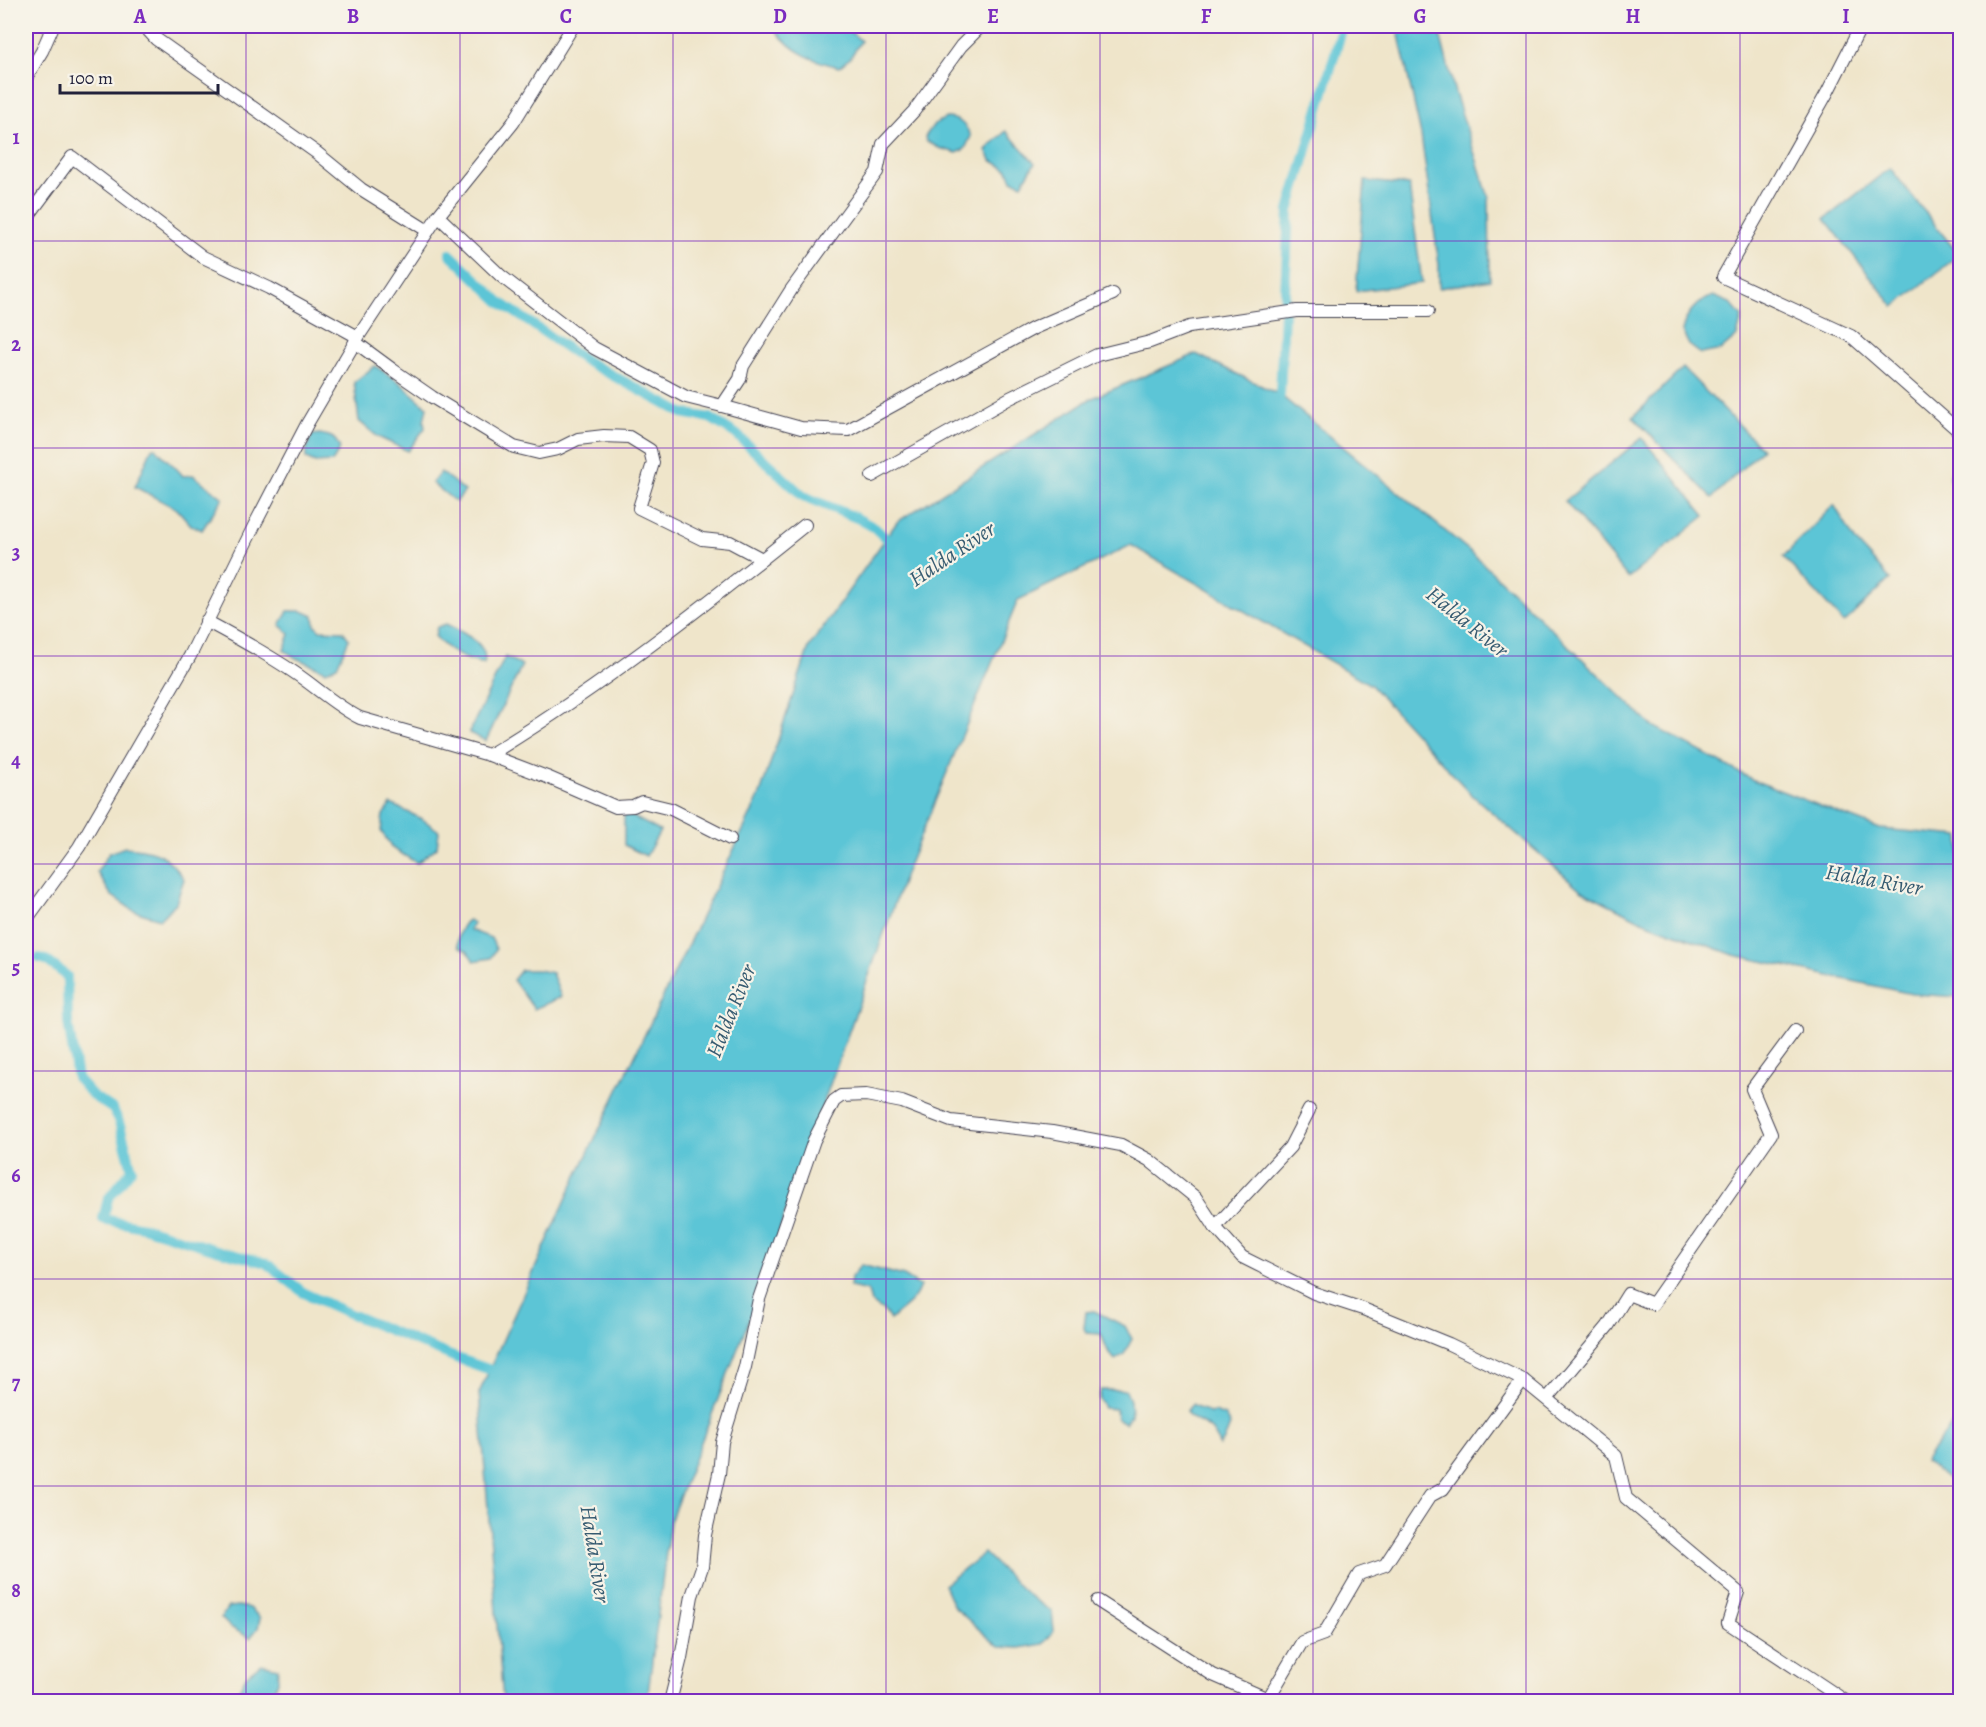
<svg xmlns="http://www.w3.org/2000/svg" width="1986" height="1727" viewBox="0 0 1986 1727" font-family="Alegreya,serif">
<rect width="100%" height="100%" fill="#f7f3e8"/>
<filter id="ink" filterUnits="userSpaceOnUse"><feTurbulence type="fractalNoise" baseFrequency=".0167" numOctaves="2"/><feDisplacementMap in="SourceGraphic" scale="12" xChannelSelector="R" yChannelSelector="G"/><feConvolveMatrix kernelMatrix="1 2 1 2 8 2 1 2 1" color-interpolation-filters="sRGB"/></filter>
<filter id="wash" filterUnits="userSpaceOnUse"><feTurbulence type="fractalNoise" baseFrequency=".008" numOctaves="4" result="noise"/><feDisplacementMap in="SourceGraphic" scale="24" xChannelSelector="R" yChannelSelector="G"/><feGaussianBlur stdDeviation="1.35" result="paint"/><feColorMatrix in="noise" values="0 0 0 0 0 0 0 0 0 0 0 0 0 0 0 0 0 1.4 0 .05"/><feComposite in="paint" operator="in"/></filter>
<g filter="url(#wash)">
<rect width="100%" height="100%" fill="#efe5ca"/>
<g fill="#5bc5d6" stroke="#3e7488" stroke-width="1.5">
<path d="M779,26H844L861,41L850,58L839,67C814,61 793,53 777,32Z"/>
<polygon points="1397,26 1438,26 1455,93 1489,198 1490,280 1439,288 1439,265 1421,135"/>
<path d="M946,118C959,118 965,124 971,136L965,149L957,153L939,148L926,141L925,137L934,124Z"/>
<polygon points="1006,131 1035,163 1022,184 1012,180 1008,170 991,160 986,150"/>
<polygon points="1890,168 1959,255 1894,307 1825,219"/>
<polygon points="1365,181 1409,185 1422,283 1356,291"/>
<path d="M1713,296L1730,303L1742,317L1737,336L1721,350L1701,354L1689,345L1682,331C1686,312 1696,303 1713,296Z"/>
<polygon points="1196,354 1280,395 1472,553 1651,725 1753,780 1880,829 1960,836 1960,997 1912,994 1734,955 1644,922 1581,890 1471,794 1371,685 1131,545 1018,600 905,874 796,1180 757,1300 670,1521 647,1701 503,1701 479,1393 572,1186 759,797 809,647 897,522 1090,399"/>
<polygon points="375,366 398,381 427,407 424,421 425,428 408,451 378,437 359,421 354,382"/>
<polygon points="1683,368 1762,449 1712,498 1633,417"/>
<path d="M320,434C331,436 336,437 340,449L332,462L315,463L306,459C305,450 308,443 312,435Z"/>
<polygon points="1642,438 1705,516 1628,578 1565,501"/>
<path d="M152,448H156C164,459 175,465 183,476L193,475L223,498L202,530L191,525L177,509L135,487Z"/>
<polygon points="1956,464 1960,464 1960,502 1949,478"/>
<polygon points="441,472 465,491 456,502 432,483"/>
<polygon points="1834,505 1856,542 1890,579 1844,623 1783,557"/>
<polygon points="288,611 302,611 314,616 315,625 320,630 343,631 349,639 337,666 326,671 296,658 284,650 290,634 280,625"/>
<path d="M446,624C461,632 490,643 484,664C465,660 448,652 435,636L437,627Z"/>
<polygon points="505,657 522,665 486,741 469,733"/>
<polygon points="391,804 422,819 439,831 437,847 417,863 392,848 381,831 383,815"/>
<polygon points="624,812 660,831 646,856 624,845"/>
<path d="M125,847C157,850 165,852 184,879L176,903L160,919L134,911L111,895L97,872L109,853Z"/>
<path d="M469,920L473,923L470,930L491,938L496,949L491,958L474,961L467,951L458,946C456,939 462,923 469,920Z"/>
<polygon points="521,970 538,970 552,973 561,997 534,1009 513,980"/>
<path d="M861,1265L904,1276L920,1286C914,1304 903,1307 890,1320L885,1312L871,1303L868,1291L850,1287L851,1277Z"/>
<polygon points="1094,1311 1125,1326 1132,1339 1124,1354 1115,1360 1108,1351 1101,1334 1086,1333 1084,1328 1086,1312"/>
<polygon points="1101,1390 1126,1390 1130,1401 1131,1415 1125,1423 1117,1419 1116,1409 1104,1408 1099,1399"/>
<path d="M1192,1404L1209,1413L1214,1412L1225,1416L1230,1425L1224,1440L1219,1446C1212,1420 1199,1428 1186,1412Z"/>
<polygon points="1960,1414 1960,1489 1924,1461"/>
<polygon points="984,1553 1028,1595 1052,1612 1054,1631 1043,1644 1019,1648 999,1647 954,1607 944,1585"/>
<polygon points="238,1606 250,1608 260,1618 258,1628 250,1638 230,1627 221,1618 228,1607"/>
<polygon points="261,1664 278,1668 278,1682 266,1701 241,1701 237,1693 246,1676"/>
</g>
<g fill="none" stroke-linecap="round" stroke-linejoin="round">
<g stroke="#5bc5d6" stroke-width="10">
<polyline points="450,254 500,302 584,360 682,413 710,418 736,434 803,496 857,518 875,528 895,547"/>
<polyline points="1276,407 1280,395 1289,211 1343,26"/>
<polyline points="39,958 46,960 67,976 68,1022 77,1078 93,1096 113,1109 119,1122 132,1169 108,1199 103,1219 143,1227 220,1251 266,1263 304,1293 348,1313 451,1356 502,1374"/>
</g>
</g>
</g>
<g filter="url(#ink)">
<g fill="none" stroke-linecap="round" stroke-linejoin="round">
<defs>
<g id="minor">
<polyline points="144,26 156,39 317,153 361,189 428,231"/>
<polyline points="1861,26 1827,93 1723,277 1851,336 1960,432"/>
<polyline points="26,78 42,51 53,26"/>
<polyline points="438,216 501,276 594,348 686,397 722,406 740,379 743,366 791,290 877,172 883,144 914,111 961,46 981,26"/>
<polyline points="26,219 72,157 203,257 269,288 358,337"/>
<polyline points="355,342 393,370 432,397 514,447 539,453 558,449 578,439 604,436 629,437 650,450 653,463 639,508 702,539 730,542 762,559"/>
<polyline points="722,406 801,428 848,430 1034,328 1113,294"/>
<polyline points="872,476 1010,398 1097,355 1150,342 1189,327 1297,311 1428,311"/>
<path d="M206,621C236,637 266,653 295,673C316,687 336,706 360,718L489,755C600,688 704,606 805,525"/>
<polyline points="489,755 547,777 616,807 633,806 642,802 671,809 730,839"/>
<polyline points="26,920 79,847 190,656 254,526 307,424 358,337 438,216 513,123 573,26"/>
<polyline points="1215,1227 1290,1147 1309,1110"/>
<polyline points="1547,1399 1608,1326 1628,1294 1653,1304 1771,1134 1752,1089 1795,1031"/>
<polyline points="1098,1601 1213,1675 1268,1699 1302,1642 1324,1634 1359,1574 1385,1565 1430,1496 1443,1489 1523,1380"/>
<polyline points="670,1702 681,1658 692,1596 702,1567 705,1535 719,1474 722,1442 745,1367 759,1299 814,1140 834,1101 841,1096 866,1095 902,1102 951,1121 1052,1132 1121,1145 1149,1160 1196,1198 1215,1227 1242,1257 1314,1293 1363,1309 1449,1344 1523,1380 1616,1456 1626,1498 1738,1592 1728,1623 1847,1702"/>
</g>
</defs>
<use href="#minor" stroke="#413f50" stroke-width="14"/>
<use href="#minor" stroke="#fff" stroke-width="12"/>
</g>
</g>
<path fill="none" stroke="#7b2cbf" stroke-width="1.5" stroke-opacity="0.55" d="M246,26V1702M460,26V1702M673,26V1702M886,26V1702M1100,26V1702M1313,26V1702M1526,26V1702M1740,26V1702M26,241H1960M26,448H1960M26,656H1960M26,864H1960M26,1071H1960M26,1279H1960M26,1486H1960"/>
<g text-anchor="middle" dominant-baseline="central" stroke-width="4.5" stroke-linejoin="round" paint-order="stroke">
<g font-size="22" font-style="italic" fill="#365b71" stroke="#f7f3e8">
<text transform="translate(952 554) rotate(-34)">Halda River</text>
<text transform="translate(1467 622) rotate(39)">Halda River</text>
<text transform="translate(1874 880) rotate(10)">Halda River</text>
<text transform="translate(731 1011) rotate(-68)">Halda River</text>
<text transform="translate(595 1554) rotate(81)">Halda River</text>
</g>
</g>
<rect width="1986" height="1727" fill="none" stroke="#f7f3e8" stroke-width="66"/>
<path d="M60 84v9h158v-9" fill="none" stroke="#22223b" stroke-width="3"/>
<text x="69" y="84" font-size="18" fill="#22223b" stroke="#f7f3e8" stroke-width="4.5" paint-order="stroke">100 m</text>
<rect x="33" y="33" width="1920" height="1661" fill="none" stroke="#7b2cbf" stroke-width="2"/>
<g font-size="20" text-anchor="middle" font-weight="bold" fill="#7b2cbf">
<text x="140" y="23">A</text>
<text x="353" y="23">B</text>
<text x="566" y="23">C</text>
<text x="780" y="23">D</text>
<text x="993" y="23">E</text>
<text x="1206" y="23">F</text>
<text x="1420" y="23">G</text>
<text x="1633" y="23">H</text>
<text x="1846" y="23">I</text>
<text x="16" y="144">1</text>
<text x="16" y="351">2</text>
<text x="16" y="559">3</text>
<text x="16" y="767">4</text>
<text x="16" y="974">5</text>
<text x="16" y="1182">6</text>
<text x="16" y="1389">7</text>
<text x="16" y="1597">8</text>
</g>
</svg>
